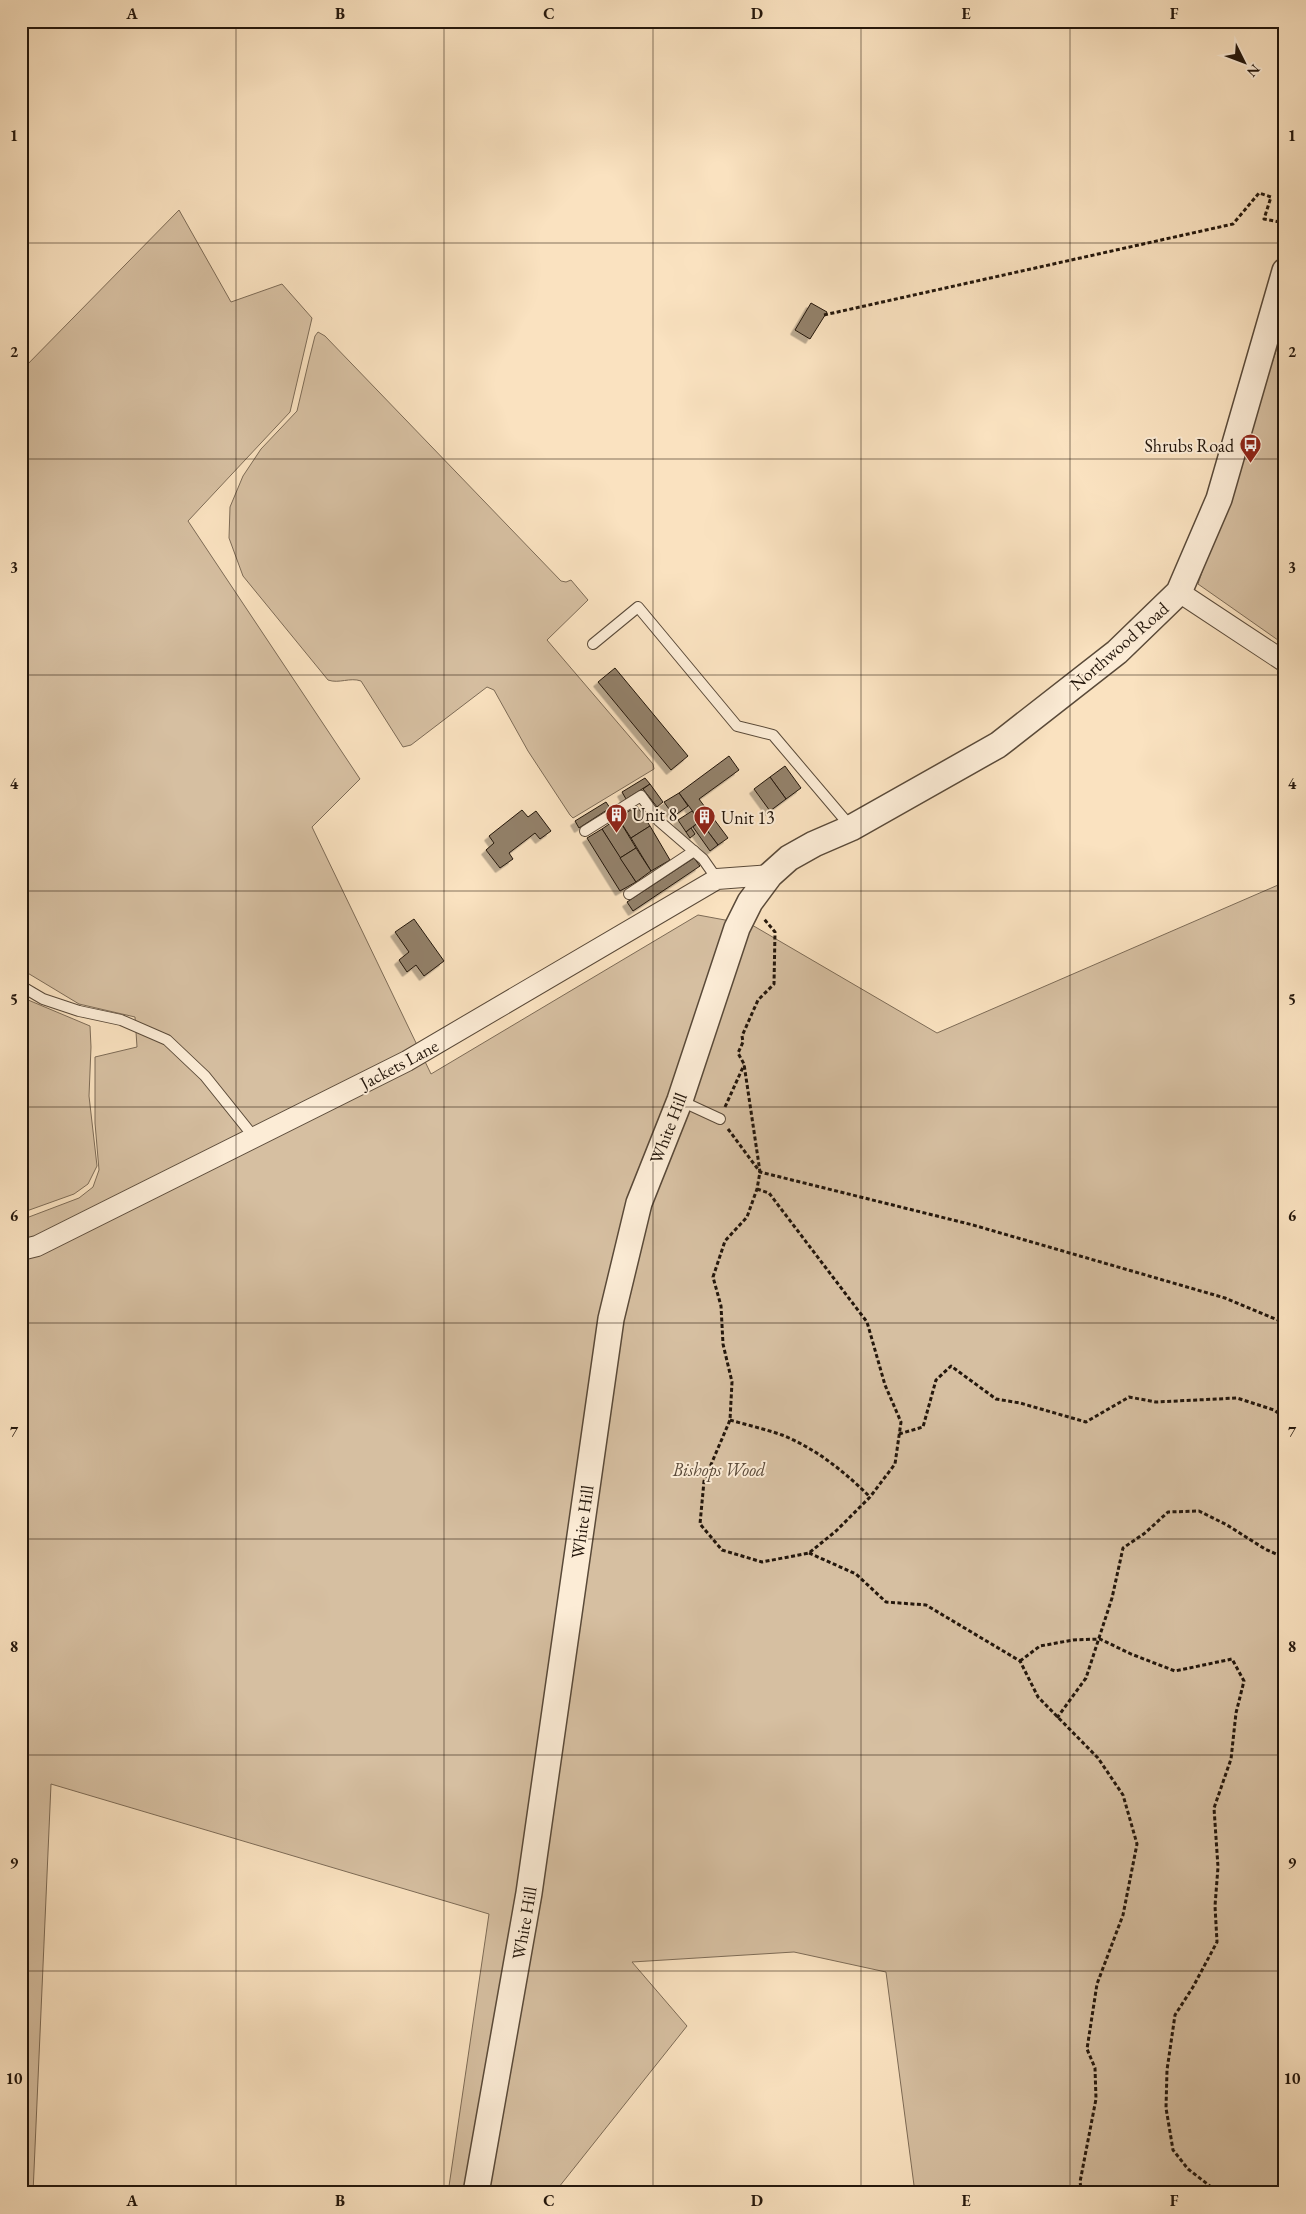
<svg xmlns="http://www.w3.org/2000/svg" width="1306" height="2214" viewBox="0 0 1306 2214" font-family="'EB Garamond',serif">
<defs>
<filter id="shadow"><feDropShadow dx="-4.5" dy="4.5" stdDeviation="0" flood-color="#0004"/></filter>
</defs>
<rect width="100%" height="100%" fill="#fae2c0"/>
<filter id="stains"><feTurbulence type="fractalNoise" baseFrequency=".004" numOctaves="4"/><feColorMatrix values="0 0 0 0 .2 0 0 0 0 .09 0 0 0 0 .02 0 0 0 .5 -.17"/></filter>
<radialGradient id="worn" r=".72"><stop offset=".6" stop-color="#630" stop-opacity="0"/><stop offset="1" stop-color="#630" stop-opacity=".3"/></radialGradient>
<g fill="#d6bfa1" stroke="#7d6b56">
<polygon points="179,210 231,302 282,284 312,318 290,412 188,521 360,779 312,827 431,1074 698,915 752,925 937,1033 1285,882 1285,2193 915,2193 886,1972 794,1952 632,1962 687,2026 555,2192 448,2193 489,1914 51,1784 33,2193 21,2193 21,1220 79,1198 93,1187 99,1170 95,1123 95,1057 137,1047 135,1017 79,1004 21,969 21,371"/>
<polygon points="1285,324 1285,645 1198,584"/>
<path d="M318,332L325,336L561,581L566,582L571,580L588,600L547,640L653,764L654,769L573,818L570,815L528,751L494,690L487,687L411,745L403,747L361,681C350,677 339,684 328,680L243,576L229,538L230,507L243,476L261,449L297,411L309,360L315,336Z"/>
<polygon points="21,997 90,1026 91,1047 89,1096 97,1166 88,1184 74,1194 21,1213"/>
</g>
<g fill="#93816a" stroke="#24170c" filter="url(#shadow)">
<polygon points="811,303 827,312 810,339 795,330"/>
<polygon points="615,668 688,756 671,770 598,682"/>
<polygon points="729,756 739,770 699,799 728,838 718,845 679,793"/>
<polygon points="785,766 801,788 786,799 770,777"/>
<polygon points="770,777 786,799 770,811 754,789"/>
<polygon points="645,778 650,784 626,799 622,792"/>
<polygon points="650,784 663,802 657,807 643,789"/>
<polygon points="679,793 688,806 674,816 664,802"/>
<polygon points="606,802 610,808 579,828 575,821"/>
<polygon points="637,806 650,826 631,838 618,818"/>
<polygon points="522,810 528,817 536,811 551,831 540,839 535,833 509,853 513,859 500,868 486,850 494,843 489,836"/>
<polygon points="692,811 700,821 686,832 678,820"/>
<polygon points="618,818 636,848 620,858 602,829"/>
<polygon points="700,821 718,845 710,851 693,827"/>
<polygon points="650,826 670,860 651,871 631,838"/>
<polygon points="691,828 695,834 690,838 686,832"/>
<polygon points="602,829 636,882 620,891 587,838"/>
<polygon points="636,848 651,871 636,882 620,858"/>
<polygon points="694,858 700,866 633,911 627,902"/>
<polygon points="414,919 444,961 424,976 416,965 407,972 399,960 409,952 395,932"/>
</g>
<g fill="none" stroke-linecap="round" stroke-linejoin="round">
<defs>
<g id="service">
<polyline points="593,644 638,607 737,726 773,735 851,827"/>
<polyline points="585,831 641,796 659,821 703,859 717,879"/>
<polyline points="629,894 694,851"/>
<polyline points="21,986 43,999 79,1011 121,1020 167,1040 205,1076 254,1137"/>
<polyline points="681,1101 720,1119"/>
</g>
<g id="minor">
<polyline points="1179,592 1285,662"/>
<polyline points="21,1250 37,1246 407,1061 717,879 770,875"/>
</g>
<polyline id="tertiary" points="476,2193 529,1893 611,1319 639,1203 680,1100 737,928 750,902 770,875 789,858 814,844 851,828 998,745 1117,652 1179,592 1219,499 1285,271"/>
</defs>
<use href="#service" stroke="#5a4a39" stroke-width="12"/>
<use href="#minor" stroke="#5a4a39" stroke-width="22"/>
<use href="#tertiary" stroke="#5a4a39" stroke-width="28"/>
<g stroke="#24170c" stroke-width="3" stroke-dasharray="4 2.5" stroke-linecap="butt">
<polyline points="824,315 1233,224 1259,193 1271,197 1264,219 1285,223"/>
<polyline points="725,1107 744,1065"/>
<polyline points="728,1129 760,1172 973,1225 1225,1298 1285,1323"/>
<polyline points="757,1189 769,1193 867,1322 885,1385 901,1422 895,1464 870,1497 836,1531 809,1553 762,1562 722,1550 700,1524 704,1481 730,1420 732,1382 723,1344 721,1306 713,1277 725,1241 747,1217 757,1189 760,1172 744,1064 738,1053 743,1042 742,1036 758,1000 774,984 775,932 764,919"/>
<path d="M730,1420C747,1425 765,1429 782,1435C815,1448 845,1472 870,1497"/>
<polyline points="899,1434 923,1427 936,1380 951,1366 996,1399 1020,1403 1086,1422 1129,1397 1156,1402 1237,1398 1274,1410 1285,1418"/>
<polyline points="809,1553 856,1574 886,1602 926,1605 1020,1661 1038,1697 1098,1758 1123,1795 1137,1844 1123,1915 1097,1984 1087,2049 1095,2068 1096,2099 1080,2182 1082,2193"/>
<polyline points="1020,1661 1040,1646 1073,1640 1100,1639 1131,1654 1175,1671 1232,1659 1244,1681 1236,1713 1231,1759 1214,1808 1218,1867 1215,1906 1217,1942 1193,1987 1175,2015 1167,2070 1166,2108 1173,2150 1188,2169 1219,2193"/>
<polyline points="1057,1718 1086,1678 1112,1598 1123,1548 1145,1533 1168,1512 1199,1511 1227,1525 1265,1549 1285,1558"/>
</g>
<use href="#service" stroke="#fcecd6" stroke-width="10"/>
<use href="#minor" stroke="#fcecd6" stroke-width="20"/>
<use href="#tertiary" stroke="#fcecd6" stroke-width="25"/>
</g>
<path fill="none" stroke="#24170c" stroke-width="1" stroke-opacity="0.55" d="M236,21V2193M444,21V2193M653,21V2193M861,21V2193M1070,21V2193M21,243H1285M21,459H1285M21,675H1285M21,891H1285M21,1107H1285M21,1323H1285M21,1539H1285M21,1755H1285M21,1971H1285"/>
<defs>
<symbol id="bus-pin" viewBox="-11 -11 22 30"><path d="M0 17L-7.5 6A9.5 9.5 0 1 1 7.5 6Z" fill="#8f2418" stroke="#fcecd6"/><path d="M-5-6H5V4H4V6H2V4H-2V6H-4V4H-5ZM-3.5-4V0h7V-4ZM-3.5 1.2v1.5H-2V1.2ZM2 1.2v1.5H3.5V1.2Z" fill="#fff"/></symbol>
<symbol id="building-pin" viewBox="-11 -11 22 30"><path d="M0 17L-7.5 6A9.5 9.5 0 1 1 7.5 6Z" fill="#8f2418" stroke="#fcecd6"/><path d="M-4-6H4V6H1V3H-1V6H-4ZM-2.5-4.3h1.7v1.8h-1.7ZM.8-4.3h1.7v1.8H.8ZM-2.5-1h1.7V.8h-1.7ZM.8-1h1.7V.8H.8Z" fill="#fff"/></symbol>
</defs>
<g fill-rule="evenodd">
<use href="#bus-pin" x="1238" y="432" width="25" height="34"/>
<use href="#building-pin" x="604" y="802" width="25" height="34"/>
<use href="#building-pin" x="692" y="804" width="25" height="34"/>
</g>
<g text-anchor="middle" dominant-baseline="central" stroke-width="4" stroke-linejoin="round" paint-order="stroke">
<g font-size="18" fill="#24170c" stroke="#fcecd6" text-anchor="start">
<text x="1234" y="445" text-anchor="end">Shrubs Road</text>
<text x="632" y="814">Unit 8</text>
<text x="721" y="817">Unit 13</text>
</g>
<g font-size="18" fill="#24170c" stroke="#fcecd6">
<text transform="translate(1119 646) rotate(-41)">Northwood Road</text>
<text transform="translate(399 1064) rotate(-28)">Jackets Lane</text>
<text transform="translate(668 1128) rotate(-69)">White Hill</text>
<text transform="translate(582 1522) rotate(-82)">White Hill</text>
<text transform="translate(524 1923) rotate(-80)">White Hill</text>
</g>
<g font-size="18" font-style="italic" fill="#594939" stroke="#fcecd6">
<text x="719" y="1469">Bishops Wood</text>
</g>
</g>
<rect width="1306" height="2214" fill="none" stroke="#fae2c0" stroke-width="55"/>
<g transform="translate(1244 62) rotate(132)" stroke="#fcecd6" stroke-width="4" paint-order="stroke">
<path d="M0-4L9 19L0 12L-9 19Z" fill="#24170c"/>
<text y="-8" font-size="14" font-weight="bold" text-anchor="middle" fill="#24170c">N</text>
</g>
<rect x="28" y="28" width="1250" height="2158" fill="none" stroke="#24170c" stroke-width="2"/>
<g font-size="16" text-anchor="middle" font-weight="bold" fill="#24170c">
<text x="132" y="19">A</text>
<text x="340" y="19">B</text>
<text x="549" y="19">C</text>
<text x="757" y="19">D</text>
<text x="966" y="19">E</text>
<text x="1174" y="19">F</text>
<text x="14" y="141">1</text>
<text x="1292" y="141">1</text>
<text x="14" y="357">2</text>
<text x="1292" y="357">2</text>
<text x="14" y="573">3</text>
<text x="1292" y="573">3</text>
<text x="14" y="789">4</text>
<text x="1292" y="789">4</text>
<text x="14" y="1005">5</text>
<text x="1292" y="1005">5</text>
<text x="14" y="1221">6</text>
<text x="1292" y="1221">6</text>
<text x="14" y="1437">7</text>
<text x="1292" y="1437">7</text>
<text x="14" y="1652">8</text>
<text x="1292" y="1652">8</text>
<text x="14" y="1868">9</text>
<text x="1292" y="1868">9</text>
<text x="14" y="2084">10</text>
<text x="1292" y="2084">10</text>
<text x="132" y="2206">A</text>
<text x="340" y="2206">B</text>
<text x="549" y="2206">C</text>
<text x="757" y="2206">D</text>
<text x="966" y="2206">E</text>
<text x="1174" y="2206">F</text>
</g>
<rect width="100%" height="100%" filter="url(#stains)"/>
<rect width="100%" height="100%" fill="url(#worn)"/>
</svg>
